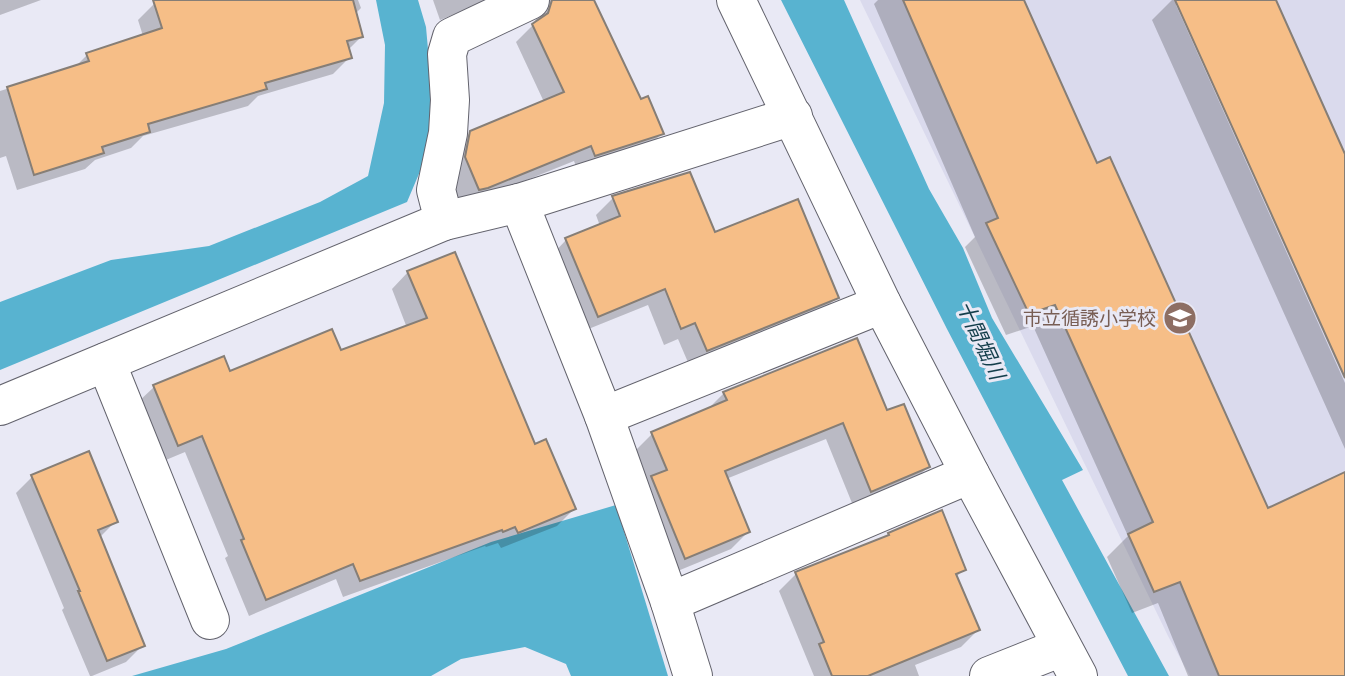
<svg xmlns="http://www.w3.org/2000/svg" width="1345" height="676" viewBox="0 0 1345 676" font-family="'Public Sans','Noto Sans JP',sans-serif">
<rect width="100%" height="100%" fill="#e9e9f5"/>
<polygon fill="#dadaed" points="860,0 1345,0 1345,676 1190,676 1168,636"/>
<g fill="#58b3d0">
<polygon points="376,0 418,0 426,27 435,128 421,169 407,202 0,370 0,302 111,260 209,246 320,202 368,176 384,103 385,45"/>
<polygon points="781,0 844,0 929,189 963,248 992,318 1083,470 1062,480 1169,676 1128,676 947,329"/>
<polygon points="616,505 668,676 571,676 566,664 525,647 461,659 431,676 132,676 226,649 491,542"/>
</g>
<g fill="#0003">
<polygon points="0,0 41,0 0,15"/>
<polygon points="165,0 358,0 361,8 355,14 361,37 348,50 350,57 333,74 258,96 248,106 143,136 131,148 95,160 85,169 17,190 6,156 0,158 0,91 74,68 87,55 143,36 138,20 155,3"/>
<polygon points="433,0 489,0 440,20"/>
<polygon points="527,0 592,0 640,101 661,134 645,151 578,172 574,161 462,206 449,175 454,149 471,132 544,102 516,42 534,24 536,19 534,9"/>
<polygon points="878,0 1022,0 1096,166 1267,511 1345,474 1345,565 1320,676 1188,676 1158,603 1132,613 1107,557 1128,536 1033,326 1006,335 965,247 975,237 874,4"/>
<polygon points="1172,0 1274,0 1345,158 1345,374 1179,5 1176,5 1345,383 1345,449 1152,20"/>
<polygon points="613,198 714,235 836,298 820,314 690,367 678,339 664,345 648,305 581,332 550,257 566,240 600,226 596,215"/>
<polygon points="408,272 534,446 574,509 557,526 501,548 498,543 486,547 485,546 343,597 336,579 249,616 225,558 228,556 185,452 161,462 137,403 154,387 340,353 407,328 392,289"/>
<polygon points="724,393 886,413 928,467 911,484 854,508 826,439 726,479 748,532 731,549 668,575 635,494 648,481 635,451 652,434 706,411"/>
<polygon points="32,477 116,521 99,538 143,645 126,662 92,676 90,676 62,610 64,608 16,493"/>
<polygon points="889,534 964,569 956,577 978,630 961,647 915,665 919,676 814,676 779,591 796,574 885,538"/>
</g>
<g fill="#f6be87" stroke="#867e76" stroke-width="2">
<polygon points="153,0 353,0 363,37 347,41 352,58 265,83 267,89 148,124 150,132 102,147 104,153 34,175 7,87 89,61 86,53 162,28"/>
<polygon points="552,0 594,0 641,99 648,96 664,134 595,156 591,146 488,188 479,190 465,157 470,131 564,92 532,24 548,13"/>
<polygon points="903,0 1024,0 1097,163 1110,157 1268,508 1345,472 1345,676 1219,676 1180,582 1154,592 1128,534 1153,522 1055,305 1029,314 986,223 998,218"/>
<polygon points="1175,0 1276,0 1345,154 1345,378"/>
<polygon points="690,172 715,232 798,199 839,298 707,351 695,323 681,329 665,289 598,317 565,238 620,216 612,196"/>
<polygon points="455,252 535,444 546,439 576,509 518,533 515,527 503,532 502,530 360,581 353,564 266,600 241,540 244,539 202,436 178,446 153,385 224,356 230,371 332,329 341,350 427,318 407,271"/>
<polygon points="857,338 887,410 904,404 930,467 871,492 843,423 725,471 750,532 685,559 651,476 667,470 651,432 727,400 723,392"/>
<polygon points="89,451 118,522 98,530 145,646 107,661 78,591 80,591 31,475"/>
<polygon points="942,510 966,570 956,574 980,630 868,676 832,676 819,644 824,642 795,572 889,535 888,533"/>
</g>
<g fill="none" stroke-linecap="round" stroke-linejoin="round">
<defs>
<g id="minor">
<polyline points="736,0 882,304 970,474 1078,676"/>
<polyline points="519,203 604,416 670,602 693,676"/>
<polyline points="444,221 519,203 793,116"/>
<polyline points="106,362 210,620"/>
<polyline points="0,406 444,221 436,190 448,133 450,100 447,54 452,37 530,0"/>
<polyline points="604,416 882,304"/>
<polyline points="670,602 970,474"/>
<polyline points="989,676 1062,647"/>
</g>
</defs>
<use href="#minor" stroke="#63636d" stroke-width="40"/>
<use href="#minor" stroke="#fff" stroke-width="38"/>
</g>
<defs>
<symbol id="school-disc" viewBox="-11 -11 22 22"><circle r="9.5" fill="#8d6e63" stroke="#e9e9f5"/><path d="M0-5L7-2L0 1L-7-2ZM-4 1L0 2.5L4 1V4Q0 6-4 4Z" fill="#fff"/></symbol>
</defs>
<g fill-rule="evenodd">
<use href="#school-disc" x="1161" y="299" width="38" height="38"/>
</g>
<g text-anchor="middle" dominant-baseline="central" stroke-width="6" stroke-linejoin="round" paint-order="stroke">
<g font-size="19" fill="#785e54" stroke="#e9e9f5" text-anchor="end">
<text x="1156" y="318">市立循誘小学校</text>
</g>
<g font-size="21" font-style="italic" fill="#143e4b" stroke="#e9e9f5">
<text transform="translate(981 340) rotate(65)">十間堀川</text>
</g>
</g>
</svg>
